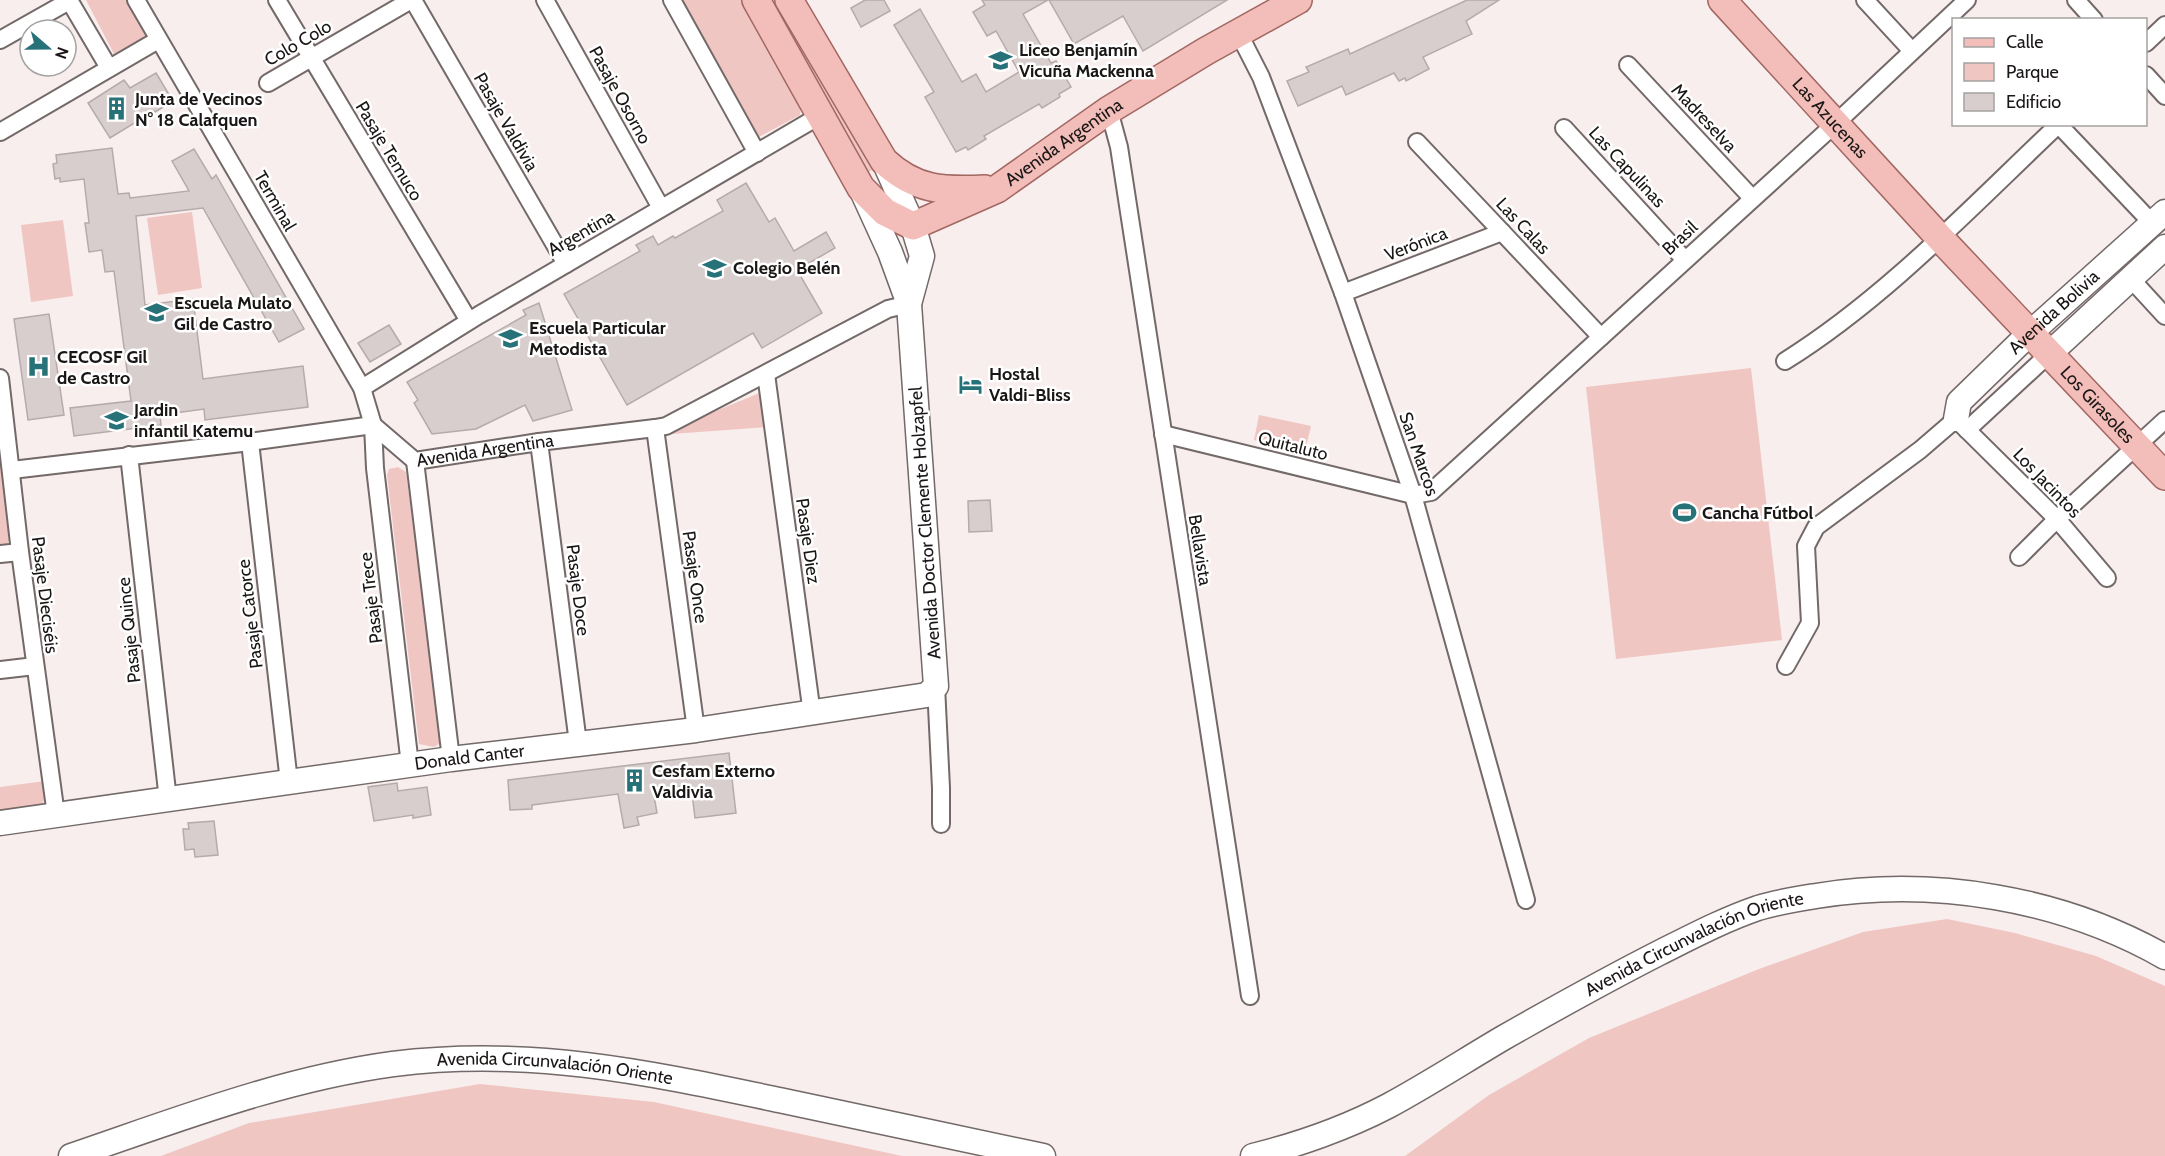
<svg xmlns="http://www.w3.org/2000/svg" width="2165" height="1156" viewBox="0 0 2165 1156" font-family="Cabin,sans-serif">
<rect width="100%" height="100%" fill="#f8eeed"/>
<g fill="#f0c6c2">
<polygon points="86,0 129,0 149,36 114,54"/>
<polygon points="678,0 744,0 801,104 800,115 757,138"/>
<polygon points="781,9 872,165 872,170 869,172 865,168 777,11"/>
<polygon points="192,212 202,288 158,295 147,218"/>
<polygon points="63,220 73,296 31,302 21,225"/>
<polygon points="1751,368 1782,640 1616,659 1586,387"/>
<polygon points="762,392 767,427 672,434 672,429"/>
<polygon points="1259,415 1311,426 1305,451 1254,440"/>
<polygon points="0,456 12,536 7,544 0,545"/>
<polygon points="398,467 406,472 442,742 434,747 419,744 387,475 389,469"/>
<polygon points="45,781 46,791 42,807 0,813 0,787"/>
<polygon points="1947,919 2015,933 2096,956 2165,986 2165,1156 1405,1156 1489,1095 1589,1038 1759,969 1863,932"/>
<polygon points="480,1084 654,1102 902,1156 161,1156 249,1123"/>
</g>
<g fill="#d8cecd" stroke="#b5abaa" stroke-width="1.5">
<polygon points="865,0 884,0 890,11 861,27 851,8"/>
<polygon points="982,0 1048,0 1023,14 1051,63 1056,61 1071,87 1059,94 1060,97 1042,108 1039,104 984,136 986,139 968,150 966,147 956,152 925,97 934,92 894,25 920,9 962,82 976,74 986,92 1019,72 996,31 987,36 973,12 985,5"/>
<polygon points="1049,0 1227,0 1143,51 1123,16 1074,44"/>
<polygon points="1467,0 1499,0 1466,21 1472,34 1423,57 1429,69 1406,81 1405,78 1399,81 1394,73 1346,95 1342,86 1298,106 1287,81 1309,72 1306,67 1348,49 1350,54"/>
<polygon points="156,73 173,101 155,112 154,111 110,138 88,103 124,80 130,88"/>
<polygon points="112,148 118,194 129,193 130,198 189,191 172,161 194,149 212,179 216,175 304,329 279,342 203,208 136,216 145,305 193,299 203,379 303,366 308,407 205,420 204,409 160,415 161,425 74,436 70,408 131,401 114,271 105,272 102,250 89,252 85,223 89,223 84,179 60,182 60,178 55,179 53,164 57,163 56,155"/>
<polygon points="746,183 769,222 775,218 794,251 826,232 835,248 797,270 822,313 762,348 753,333 627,405 564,294 640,251 636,245 653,236 658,245 673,236 675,238 723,211 717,200"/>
<polygon points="539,303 572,410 533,421 525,405 476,429 432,434 414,403 418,400 407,382 526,315 523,310"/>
<polygon points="49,314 64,415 28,420 14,319"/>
<polygon points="389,325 401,344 370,362 358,343"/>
<polygon points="990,500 992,531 969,532 968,501"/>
<polygon points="729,753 736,813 695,818 691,785 653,790 657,813 637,817 639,825 624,828 618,794 532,805 532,809 510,810 508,780"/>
<polygon points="397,783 398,791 427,787 431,815 413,818 413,815 374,821 368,787"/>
<polygon points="214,821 218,855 195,857 194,849 185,850 183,829 189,829 188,823"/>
</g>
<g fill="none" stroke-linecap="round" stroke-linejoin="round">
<defs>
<g id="street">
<polyline points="69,0 109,68"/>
<polyline points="136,0 362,388 373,425 375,468 410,765"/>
<polyline points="277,0 469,321"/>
<polyline points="413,0 566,264"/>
<polyline points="545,0 661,208"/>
<polyline points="672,0 757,153"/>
<polyline points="1865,0 1912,51"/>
<polyline points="2076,0 2094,20"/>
<polyline points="1239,34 1261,77 1343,293 1413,495 1526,900"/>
<polyline points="0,40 69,1"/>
<polyline points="2146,43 2165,25"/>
<polyline points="1628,65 1752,198"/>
<polyline points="2146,75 2165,96"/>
<polyline points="268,83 411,0"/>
<polyline points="1109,110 1119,147 1250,996"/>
<polyline points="2058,124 2152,223"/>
<polyline points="1564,128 1685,260"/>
<polyline points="0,132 158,40"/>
<polyline points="1417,142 1601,337"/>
<polyline points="2131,279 2165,316"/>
<polyline points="1343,293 1502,232"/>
<path d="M1785,361C1886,298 1972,206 2059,124"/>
<polyline points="766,374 812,714"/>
<polyline points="0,378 20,552 56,815"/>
<polyline points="362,388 479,315 821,115"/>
<polyline points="655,428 696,730"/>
<polyline points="1967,430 2049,354"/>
<polyline points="1163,434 1413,495 1431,492 1835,124 1967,0"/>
<polyline points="250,442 289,782"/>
<polyline points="539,442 578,743"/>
<polyline points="129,455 168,800"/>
<polyline points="415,461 451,759"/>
<path id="s1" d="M12,470L250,442L373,425L415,461L539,442L655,428L666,426L888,309L909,304"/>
<polyline points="0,554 20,552"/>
<polyline points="2019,557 2057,519 2165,420"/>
<polyline points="1786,666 1810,623 1806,546 1816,527 1920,450 1956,419 2057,519 2107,578"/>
<polyline points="0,670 35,666"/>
<polyline points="936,686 941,788 941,824"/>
</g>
<g id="secondary">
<polyline points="863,193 890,252 909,304"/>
<polyline points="2049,354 2165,247"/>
<path id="s2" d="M1956,419L1959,402L2029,334L2165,212"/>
<path id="s3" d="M0,823L451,759L696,730L927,695L936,686L909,304L922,256L913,226L884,161"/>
<path id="s4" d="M71,1156C177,1120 282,1079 393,1064C530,1047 646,1072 779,1100C867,1119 955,1137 1043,1156"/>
<path id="s5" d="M1253,1156C1297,1145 1348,1127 1388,1106C1427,1085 1464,1061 1503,1038C1554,1009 1606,980 1659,953C1691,937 1723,920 1758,908C1777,902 1797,899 1816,896C1934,877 2061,898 2165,957"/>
</g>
<g id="primary">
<path id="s6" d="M756,0L861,188L885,212L913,226L997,189L1109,110L1206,51L1298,0"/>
<path d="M789,0L884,161C916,191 944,191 985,189"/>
<path id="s7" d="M1722,0L1939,237L2165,476"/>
</g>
</defs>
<use href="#street" stroke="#726968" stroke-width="20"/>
<use href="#secondary" stroke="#726968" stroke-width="27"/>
<use href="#primary" stroke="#a26762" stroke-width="30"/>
<use href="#street" stroke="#fff" stroke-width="16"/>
<use href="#secondary" stroke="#fff" stroke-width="24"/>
<use href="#primary" stroke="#f3beb9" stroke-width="27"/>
</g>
<defs>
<symbol id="school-bare" viewBox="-9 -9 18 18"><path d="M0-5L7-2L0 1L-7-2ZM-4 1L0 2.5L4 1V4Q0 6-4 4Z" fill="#277179" stroke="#fff" stroke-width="2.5" paint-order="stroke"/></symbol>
<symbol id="building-bare" viewBox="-9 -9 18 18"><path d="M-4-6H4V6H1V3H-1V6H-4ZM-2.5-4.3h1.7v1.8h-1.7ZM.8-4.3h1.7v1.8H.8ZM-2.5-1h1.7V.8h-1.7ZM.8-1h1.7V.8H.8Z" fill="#277179" stroke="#fff" stroke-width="2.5" paint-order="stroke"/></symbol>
<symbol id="hospital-bare" viewBox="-9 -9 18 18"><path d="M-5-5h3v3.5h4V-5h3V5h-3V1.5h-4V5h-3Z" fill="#277179" stroke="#fff" stroke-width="2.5" paint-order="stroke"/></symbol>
<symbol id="hotel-bare" viewBox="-9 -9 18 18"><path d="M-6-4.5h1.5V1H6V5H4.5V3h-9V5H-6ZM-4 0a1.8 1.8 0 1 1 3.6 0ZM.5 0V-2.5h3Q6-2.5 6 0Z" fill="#277179" stroke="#fff" stroke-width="2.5" paint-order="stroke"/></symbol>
<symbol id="stadium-bare" viewBox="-9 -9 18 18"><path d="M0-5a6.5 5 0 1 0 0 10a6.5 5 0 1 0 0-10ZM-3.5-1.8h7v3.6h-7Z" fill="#277179" stroke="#fff" stroke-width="2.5" paint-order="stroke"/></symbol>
</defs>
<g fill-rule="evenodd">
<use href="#school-bare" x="984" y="44" width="33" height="33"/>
<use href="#building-bare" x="100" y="92" width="33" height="33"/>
<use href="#school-bare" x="698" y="252" width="33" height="33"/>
<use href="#school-bare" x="140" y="296" width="33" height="33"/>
<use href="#school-bare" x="494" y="322" width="33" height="33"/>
<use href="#hospital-bare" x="22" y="350" width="33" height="33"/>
<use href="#hotel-bare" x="954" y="368" width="33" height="33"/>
<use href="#school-bare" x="100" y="404" width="33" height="33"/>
<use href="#stadium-bare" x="1668" y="496" width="33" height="33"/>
<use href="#building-bare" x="618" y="764" width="33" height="33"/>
</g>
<g text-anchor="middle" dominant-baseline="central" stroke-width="5" stroke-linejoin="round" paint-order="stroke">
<g font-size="18" fill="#191615" stroke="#fff">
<text transform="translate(298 43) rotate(-30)">Colo Colo</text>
<text transform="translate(620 95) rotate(61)">Pasaje Osorno</text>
<text transform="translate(1704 118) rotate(47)">Madreselva</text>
<text stroke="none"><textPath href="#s7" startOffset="160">Las Azucenas</textPath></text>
<text transform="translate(506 122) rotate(60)">Pasaje Valdivia</text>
<text stroke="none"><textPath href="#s6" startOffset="454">Avenida Argentina</textPath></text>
<text transform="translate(389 151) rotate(59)">Pasaje Temuco</text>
<text transform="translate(1627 167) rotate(47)">Las Capulinas</text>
<text transform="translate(275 201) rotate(60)">Terminal</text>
<text transform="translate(1523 226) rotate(47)">Las Calas</text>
<text transform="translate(581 233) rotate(-30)">Argentina</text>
<text transform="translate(1680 238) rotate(-43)">Brasil</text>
<text transform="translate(1416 244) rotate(-21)">Verónica</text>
<text stroke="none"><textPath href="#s2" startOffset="148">Avenida Bolivia</textPath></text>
<text stroke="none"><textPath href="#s7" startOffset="552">Los Girasoles</textPath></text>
<text transform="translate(1293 446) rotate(14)">Quitaluto</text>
<text stroke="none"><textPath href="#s1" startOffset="490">Avenida Argentina</textPath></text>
<text transform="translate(1419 454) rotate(71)">San Marcos</text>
<text transform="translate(2047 483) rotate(46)">Los Jacintos</text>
<text transform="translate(925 523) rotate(-94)">Avenida Doctor Clemente Holzapfel</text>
<text transform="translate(808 541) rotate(82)">Pasaje Diez</text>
<text transform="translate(1200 550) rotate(81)">Bellavista</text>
<text transform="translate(695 577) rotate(82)">Pasaje Once</text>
<text transform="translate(578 590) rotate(83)">Pasaje Doce</text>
<text transform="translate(45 595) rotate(83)">Pasaje Dieciséis</text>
<text transform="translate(371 598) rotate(-97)">Pasaje Trece</text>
<text transform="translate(250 614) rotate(-97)">Pasaje Catorce</text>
<text transform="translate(129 630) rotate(-96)">Pasaje Quince</text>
<text stroke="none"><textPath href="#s3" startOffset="474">Donald Canter</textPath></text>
<text stroke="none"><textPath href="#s5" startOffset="492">Avenida Circunvalación Oriente</textPath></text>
<text stroke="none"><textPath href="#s4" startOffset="498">Avenida Circunvalación Oriente</textPath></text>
</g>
<g font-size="18" font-weight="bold" fill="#191615" stroke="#fff" text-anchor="start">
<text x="1019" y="50">Liceo Benjamín<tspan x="1019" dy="21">Vicuña Mackenna</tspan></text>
<text x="135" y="99">Junta de Vecinos<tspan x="135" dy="21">N° 18 Calafquen</tspan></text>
<text x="733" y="268">Colegio Belén</text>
<text x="174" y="303">Escuela Mulato<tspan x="174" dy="21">Gil de Castro</tspan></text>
<text x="529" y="328">Escuela Particular<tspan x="529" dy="21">Metodista</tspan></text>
<text x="57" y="357">CECOSF Gil<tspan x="57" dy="21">de Castro</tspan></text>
<text x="989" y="374">Hostal<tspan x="989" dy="21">Valdi-Bliss</tspan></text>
<text x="134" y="410">Jardin<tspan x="134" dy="21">infantil Katemu</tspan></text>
<text x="1702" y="513">Cancha Fútbol</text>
<text x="652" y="771">Cesfam Externo<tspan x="652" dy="21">Valdivia</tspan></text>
</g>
</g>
<rect x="1952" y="18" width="195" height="108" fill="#ffffff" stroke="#a3a2a1" stroke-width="1.5"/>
<rect x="1964" y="38" width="30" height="9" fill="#f3beb9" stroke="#a3a2a1" stroke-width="1.5"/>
<text x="2006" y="48" font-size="18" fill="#191615">Calle</text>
<rect x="1964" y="63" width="30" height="18" fill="#f0c6c2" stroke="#a3a2a1" stroke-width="1.5"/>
<text x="2006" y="78" font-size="18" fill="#191615">Parque</text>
<rect x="1964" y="93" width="30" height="18" fill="#d8cecd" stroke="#a3a2a1" stroke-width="1.5"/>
<text x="2006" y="108" font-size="18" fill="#191615">Edificio</text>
<g transform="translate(48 48) rotate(110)"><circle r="28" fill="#ffffff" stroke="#a3a2a1" stroke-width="1.5"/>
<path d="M0-4.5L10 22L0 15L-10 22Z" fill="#277179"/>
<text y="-9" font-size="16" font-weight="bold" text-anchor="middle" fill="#191615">N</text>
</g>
</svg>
